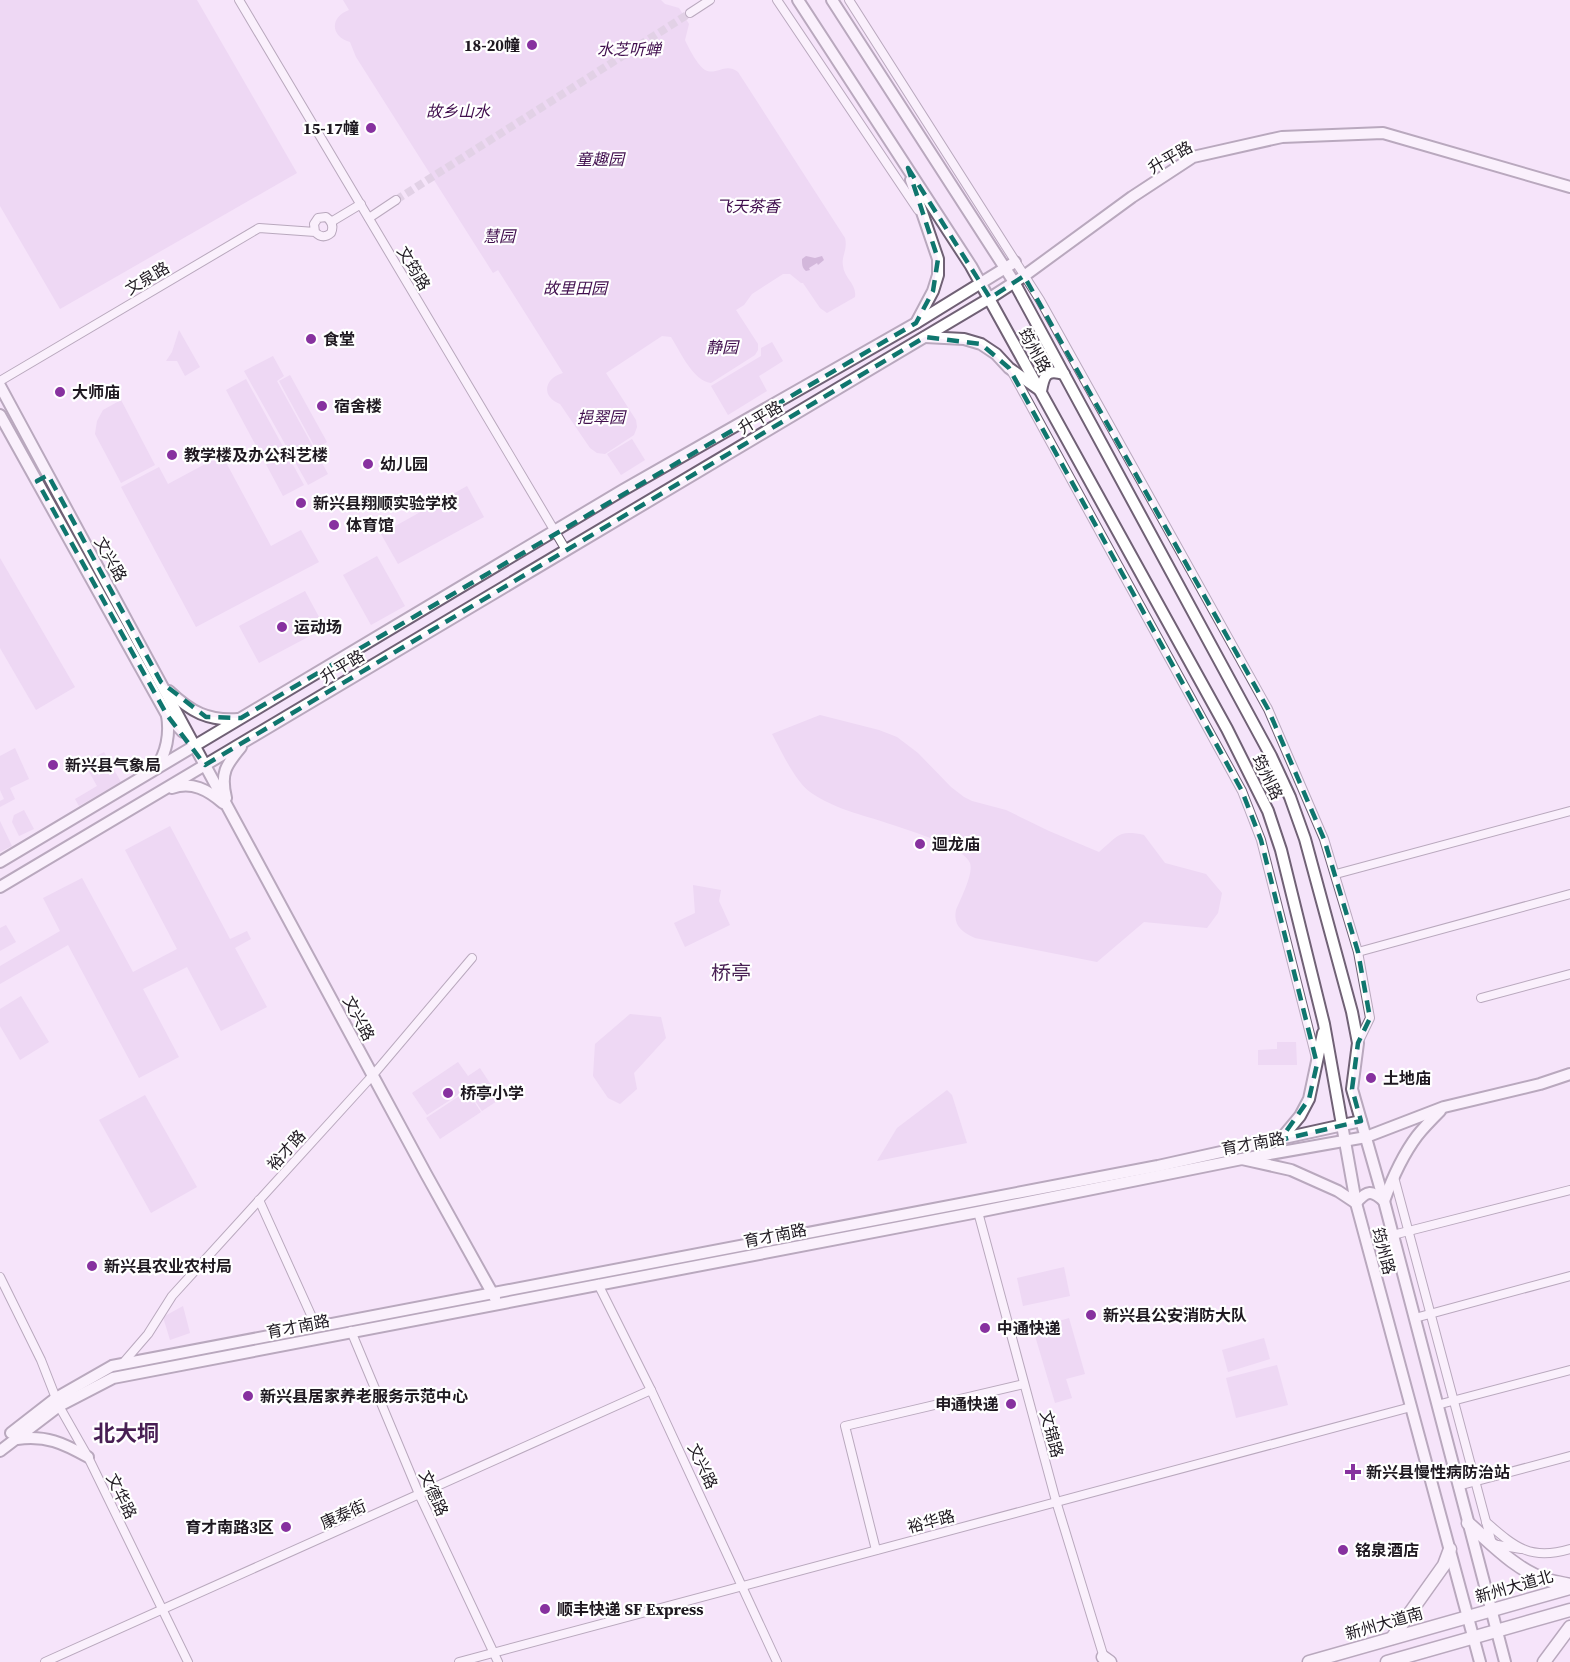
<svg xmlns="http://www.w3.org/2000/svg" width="1570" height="1662" viewBox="0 0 1570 1662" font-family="'Source Serif 4','Noto Sans SC',serif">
<rect width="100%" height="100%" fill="#f5e4fa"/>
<g fill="#e4c9ed">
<polygon points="0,0 197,0 297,173 60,309 0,206"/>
<path d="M343,0H661L665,4L679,8L689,24L685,40C688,47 698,66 705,70C717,76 725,62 738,72L845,238C848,250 841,256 843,266C844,278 857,284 855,297L827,313L820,308L803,283H801L790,274H783L752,294L744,305L736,310L758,344V350L755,355L711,383C693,381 680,351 671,337L662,336L606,373L636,420L637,427L634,435L605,454L597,453L590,448L560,404C540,396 545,378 563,373L498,270L493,273L356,57L350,42C330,36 330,17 349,10Z"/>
<polygon points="179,330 200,367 185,376 177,361 166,361 172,352"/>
<polygon points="772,342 783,361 759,376 767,391 728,415 711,386 761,356 761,348"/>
<polygon points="273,356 284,376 277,381 328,474 308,485 244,371"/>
<polygon points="290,375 327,442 316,449 279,381"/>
<polygon points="246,379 304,485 283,496 226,390"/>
<polygon points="121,400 155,465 121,483 95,434 97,421 103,410"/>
<polygon points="632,439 645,460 621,475 607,454"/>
<polygon points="222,455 271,546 301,530 319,562 196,627 121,487 159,467 168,484"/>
<polygon points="467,486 484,517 398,564 381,534"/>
<polygon points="377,556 405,606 371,625 343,575"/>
<polygon points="0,558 75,687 36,710 0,648"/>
<polygon points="305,591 325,628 259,663 239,626"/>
<path d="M820,715L879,730L897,737L918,753L951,787L964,797L972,801L1006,810L1049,831L1099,852C1117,837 1118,829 1144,835L1165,863L1206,874L1222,893L1218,913L1207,928L1144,922L1097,962L975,938C962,932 953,926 956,910C960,900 974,873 970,863C964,843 868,818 846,810C835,806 822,800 813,794C796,784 782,752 772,734Z"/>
<polygon points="15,748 29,779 10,788 15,799 0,807 0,801 4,799 0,790 0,756"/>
<polygon points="104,752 121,782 79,806 75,799 97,786 84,763"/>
<polygon points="24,810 34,829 19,836 12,822 14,815"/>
<polygon points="0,821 12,846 0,852"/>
<polygon points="170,826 230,939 247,931 251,939 235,948 267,1007 221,1031 187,967 143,989 179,1057 139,1078 68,945 0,984 0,966 60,931 43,898 82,878 133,972 177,949 125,850"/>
<polygon points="693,885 721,890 719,901 730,925 685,947 674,923 695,913"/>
<polygon points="6,925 16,942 0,951 0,928"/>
<polygon points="21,996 49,1042 20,1060 0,1026 0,1009"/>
<polygon points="630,1014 661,1017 666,1038 634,1073 637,1089 620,1104 608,1098 593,1076 595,1044"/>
<polygon points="1277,1042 1296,1042 1297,1065 1258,1065 1258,1050 1277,1049"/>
<polygon points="458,1062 468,1076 480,1068 500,1099 482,1111 467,1089 427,1115 412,1093"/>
<polygon points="947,1090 952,1095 967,1143 877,1161 897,1128"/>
<polygon points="467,1091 481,1112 440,1139 426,1118"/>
<polygon points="145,1095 197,1187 151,1213 99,1120"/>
<polygon points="1064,1267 1070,1296 1023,1306 1017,1278"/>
<polygon points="183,1306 190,1333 170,1340 163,1317"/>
<polygon points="1069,1318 1085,1374 1066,1379 1072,1398 1055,1403 1033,1329"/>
<polygon points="1264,1338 1270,1359 1228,1372 1222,1350"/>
<polygon points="1277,1365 1288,1405 1236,1418 1226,1378"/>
</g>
<path fill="#a982b5" d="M806,256L815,258L822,256L824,260L818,265L817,263L809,268L810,270L806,271C802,268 802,264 802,259Z"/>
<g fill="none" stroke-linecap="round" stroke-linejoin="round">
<polyline stroke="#cabbcf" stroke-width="8" stroke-dasharray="8 4" stroke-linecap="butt" points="396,200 690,13"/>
<defs>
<g id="minor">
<polyline points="239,0 566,550"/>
<polyline points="777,0 918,210"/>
<polyline points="849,0 1040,300 1268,709 1324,839 1358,952 1370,1018 1358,1043"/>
<polyline points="690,13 710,0"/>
<polyline points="369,218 396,200"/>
<polyline points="331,222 361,204"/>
<polyline points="1012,372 1242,791 1261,840 1316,1058"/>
<path d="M0,381L259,228L315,232C320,237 325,238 331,233C334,226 332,221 326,217L318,218L314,224L315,232"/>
<polyline points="1336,874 1570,811"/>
<polyline points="1358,952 1570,894"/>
<polyline points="1481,998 1570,974"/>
<polyline points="1394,1177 1492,1544 1521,1549"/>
<polyline points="259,1200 316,1326"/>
<polyline points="978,1212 1056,1501 1105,1661"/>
<polyline points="1393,1235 1570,1190"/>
<polyline points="0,1277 41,1360 59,1406 88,1457 188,1662"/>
<polyline points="598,1284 651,1390 777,1662"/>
<polyline points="1415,1318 1570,1276"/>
<polyline points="351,1331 419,1494 498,1662"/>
<polyline points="123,1363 148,1334 172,1296 373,1075 472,958"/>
<polyline points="1437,1405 1570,1370"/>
<polyline points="1458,1486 1570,1456"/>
<path d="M1486,1522C1515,1547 1530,1561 1570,1549"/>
<polyline points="876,1550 845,1426 1024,1384"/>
<polyline points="45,1662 651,1390"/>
<polyline points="459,1662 1411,1407"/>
</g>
<g id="tertiary">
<polyline points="0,386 426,1174 495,1298"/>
<polyline points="0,415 167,715 183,732"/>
<path d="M169,691C191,712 208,721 238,719"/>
<path d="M155,768C167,754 170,733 167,715"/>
<path d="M172,788C192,781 208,790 223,803"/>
<path d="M226,798C220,773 226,765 241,747"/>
<polyline points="0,862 623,490 916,323 1015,262"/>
<polyline points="0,887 990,298 1024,276 1132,197 1193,157 1282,137 1383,133 1570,187"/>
<path d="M1384,1201C1392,1179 1402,1156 1417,1136C1424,1127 1432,1119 1440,1111"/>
<polyline points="11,1433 56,1398 112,1366 1158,1166 1361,1121"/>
<path d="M17,1439C46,1435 63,1443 88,1457"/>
<polyline points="0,1451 59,1406 113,1378 978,1212 1242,1159 1366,1137 1444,1107 1540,1084 1570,1074"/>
</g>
<g id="secondary">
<polyline points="798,0 971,266 1227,729 1268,811 1281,850 1324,1024 1356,1203 1480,1662"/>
<polyline points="832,0 1014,282 1271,756 1290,797 1305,839 1352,1012 1358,1043 1352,1089 1384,1201 1505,1662"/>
<polyline points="911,180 938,259 938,275 933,291 916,323"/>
<path d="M925,337L964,339L981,344L996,354L1009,368L1041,391C1044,375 1046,369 1064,374"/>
<polyline points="1280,1140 1300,1116 1309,1099 1323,1033"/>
<polyline points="1242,1159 1291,1170 1338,1191 1356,1203"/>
<path d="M1356,1203C1367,1190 1372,1190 1384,1201"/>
</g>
<g id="primary">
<path d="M1468,1523C1492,1544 1516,1570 1547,1580C1554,1582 1563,1583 1570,1585"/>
<polyline points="1392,1638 1444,1565 1450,1549"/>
<polyline points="1103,1657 1110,1662"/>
<polyline points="1309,1662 1570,1588"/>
<polyline points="1387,1662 1570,1610"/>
<polyline points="1544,1662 1570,1627"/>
</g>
</defs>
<use href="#minor" stroke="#706175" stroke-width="10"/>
<use href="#tertiary" stroke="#706175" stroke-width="14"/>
<use href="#secondary" stroke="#706175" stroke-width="14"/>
<use href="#primary" stroke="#706175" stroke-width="15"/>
<use href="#minor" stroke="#fff" stroke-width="8"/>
<use href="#tertiary" stroke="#fff" stroke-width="10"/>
<use href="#secondary" stroke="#fff" stroke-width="10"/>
<use href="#primary" stroke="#fff" stroke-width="12"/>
</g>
<path d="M0 0H1570V1662H0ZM908,168L990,298L1024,276L1268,709L1324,839L1358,952L1370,1018L1358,1043L1352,1089L1361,1121L1280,1140L1309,1099L1317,1064L1261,840L1242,791L1009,368L981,344L925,337L205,765L167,715L37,481L48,475L161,682L206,717L241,718L916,323L933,291L938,259Z" fill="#f5e4fa" fill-opacity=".55" fill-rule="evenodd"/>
<path fill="none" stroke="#0f766e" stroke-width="4.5" stroke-dasharray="12 8" stroke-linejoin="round" d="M908,168L990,298L1024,276L1268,709L1324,839L1358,952L1370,1018L1358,1043L1352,1089L1361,1121L1280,1140L1309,1099L1317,1064L1261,840L1242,791L1009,368L981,344L925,337L205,765L167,715L37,481L48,475L161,682L206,717L241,718L916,323L933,291L938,259Z"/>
<g fill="#87319f" stroke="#fff" stroke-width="2">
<circle cx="532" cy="45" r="6"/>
<circle cx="371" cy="128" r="6"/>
<circle cx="311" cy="339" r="6"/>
<circle cx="60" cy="392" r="6"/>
<circle cx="322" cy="406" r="6"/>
<circle cx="172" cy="455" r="6"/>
<circle cx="368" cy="464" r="6"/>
<circle cx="301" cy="503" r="6"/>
<circle cx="334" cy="525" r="6"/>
<circle cx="282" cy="627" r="6"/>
<circle cx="53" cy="765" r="6"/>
<circle cx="920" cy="844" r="6"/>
<circle cx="1371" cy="1078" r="6"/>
<circle cx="448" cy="1093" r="6"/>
<circle cx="92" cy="1266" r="6"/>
<circle cx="1091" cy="1315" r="6"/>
<circle cx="985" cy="1328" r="6"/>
<circle cx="248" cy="1396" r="6"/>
<circle cx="1011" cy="1404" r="6"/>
<path d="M1350 1463h6v6h6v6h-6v6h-6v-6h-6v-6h6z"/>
<circle cx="286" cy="1527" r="6"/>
<circle cx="1343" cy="1550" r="6"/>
<circle cx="545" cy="1609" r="6"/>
</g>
<g text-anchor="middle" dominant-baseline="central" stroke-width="4.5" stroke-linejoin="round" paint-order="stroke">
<g font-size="16" font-weight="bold" fill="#1f1921" stroke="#fff" text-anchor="start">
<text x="520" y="45" text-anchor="end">18-20幢</text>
<text x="359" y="128" text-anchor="end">15-17幢</text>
<text x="323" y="339">食堂</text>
<text x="72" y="392">大师庙</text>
<text x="334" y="406">宿舍楼</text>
<text x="184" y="455">教学楼及办公科艺楼</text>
<text x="380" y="464">幼儿园</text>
<text x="313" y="503">新兴县翔顺实验学校</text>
<text x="346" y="525">体育馆</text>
<text x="294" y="627">运动场</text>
<text x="65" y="765">新兴县气象局</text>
<text x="932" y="844">迴龙庙</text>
<text x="1383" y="1078">土地庙</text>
<text x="460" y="1093">桥亭小学</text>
<text x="104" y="1266">新兴县农业农村局</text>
<text x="1103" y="1315">新兴县公安消防大队</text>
<text x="997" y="1328">中通快递</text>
<text x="260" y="1396">新兴县居家养老服务示范中心</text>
<text x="999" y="1404" text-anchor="end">申通快递</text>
<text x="1366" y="1472">新兴县慢性病防治站</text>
<text x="274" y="1527" text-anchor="end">育才南路3区</text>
<text x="1355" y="1550">铭泉酒店</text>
<text x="557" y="1609">顺丰快递 SF Express</text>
</g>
<g font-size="16" font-style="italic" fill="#410f4e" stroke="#fff">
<text x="629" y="49">水芝听蝉</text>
<text x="458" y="111">故乡山水</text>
<text x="600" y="159">童趣园</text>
<text x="748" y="206">飞天茶香</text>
<text x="499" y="236">慧园</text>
<text x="575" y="288">故里田园</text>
<text x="722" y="347">静园</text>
<text x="601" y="417">挹翠园</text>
</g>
<g font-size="16" fill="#1f1921" stroke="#fff">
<text transform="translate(1170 157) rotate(-30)">升平路</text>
<text transform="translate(414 268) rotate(59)">文筠路</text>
<text transform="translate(147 278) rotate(-31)">文泉路</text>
<text transform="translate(1035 350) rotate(61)">筠州路</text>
<text transform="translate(760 417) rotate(-31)">升平路</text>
<text transform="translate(111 559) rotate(61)">文兴路</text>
<text transform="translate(342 666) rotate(-31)">升平路</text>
<text transform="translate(1268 777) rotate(64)">筠州路</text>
<text transform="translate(359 1018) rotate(62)">文兴路</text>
<text transform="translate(1253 1143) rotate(-10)">育才南路</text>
<text transform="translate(286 1150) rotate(-48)">裕才路</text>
<text transform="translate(775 1235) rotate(-11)">育才南路</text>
<text transform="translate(1384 1251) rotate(75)">筠州路</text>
<text transform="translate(298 1326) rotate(-11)">育才南路</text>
<text transform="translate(1052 1434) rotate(75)">文锦路</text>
<text transform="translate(703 1466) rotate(65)">文兴路</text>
<text transform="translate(434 1493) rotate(66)">文德路</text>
<text transform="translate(122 1496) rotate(64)">文华路</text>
<text transform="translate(343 1514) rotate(-24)">康泰街</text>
<text transform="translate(931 1521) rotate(-15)">裕华路</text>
<text transform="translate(1514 1586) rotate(-16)">新州大道北</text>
<text transform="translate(1384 1623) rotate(-16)">新州大道南</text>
</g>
<g font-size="20" fill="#481f53" stroke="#fff">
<text x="731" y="973">桥亭</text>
</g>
<g font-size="22" font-weight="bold" fill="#481f53" stroke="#fff">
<text x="126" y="1433">北大垌</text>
</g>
</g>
</svg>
